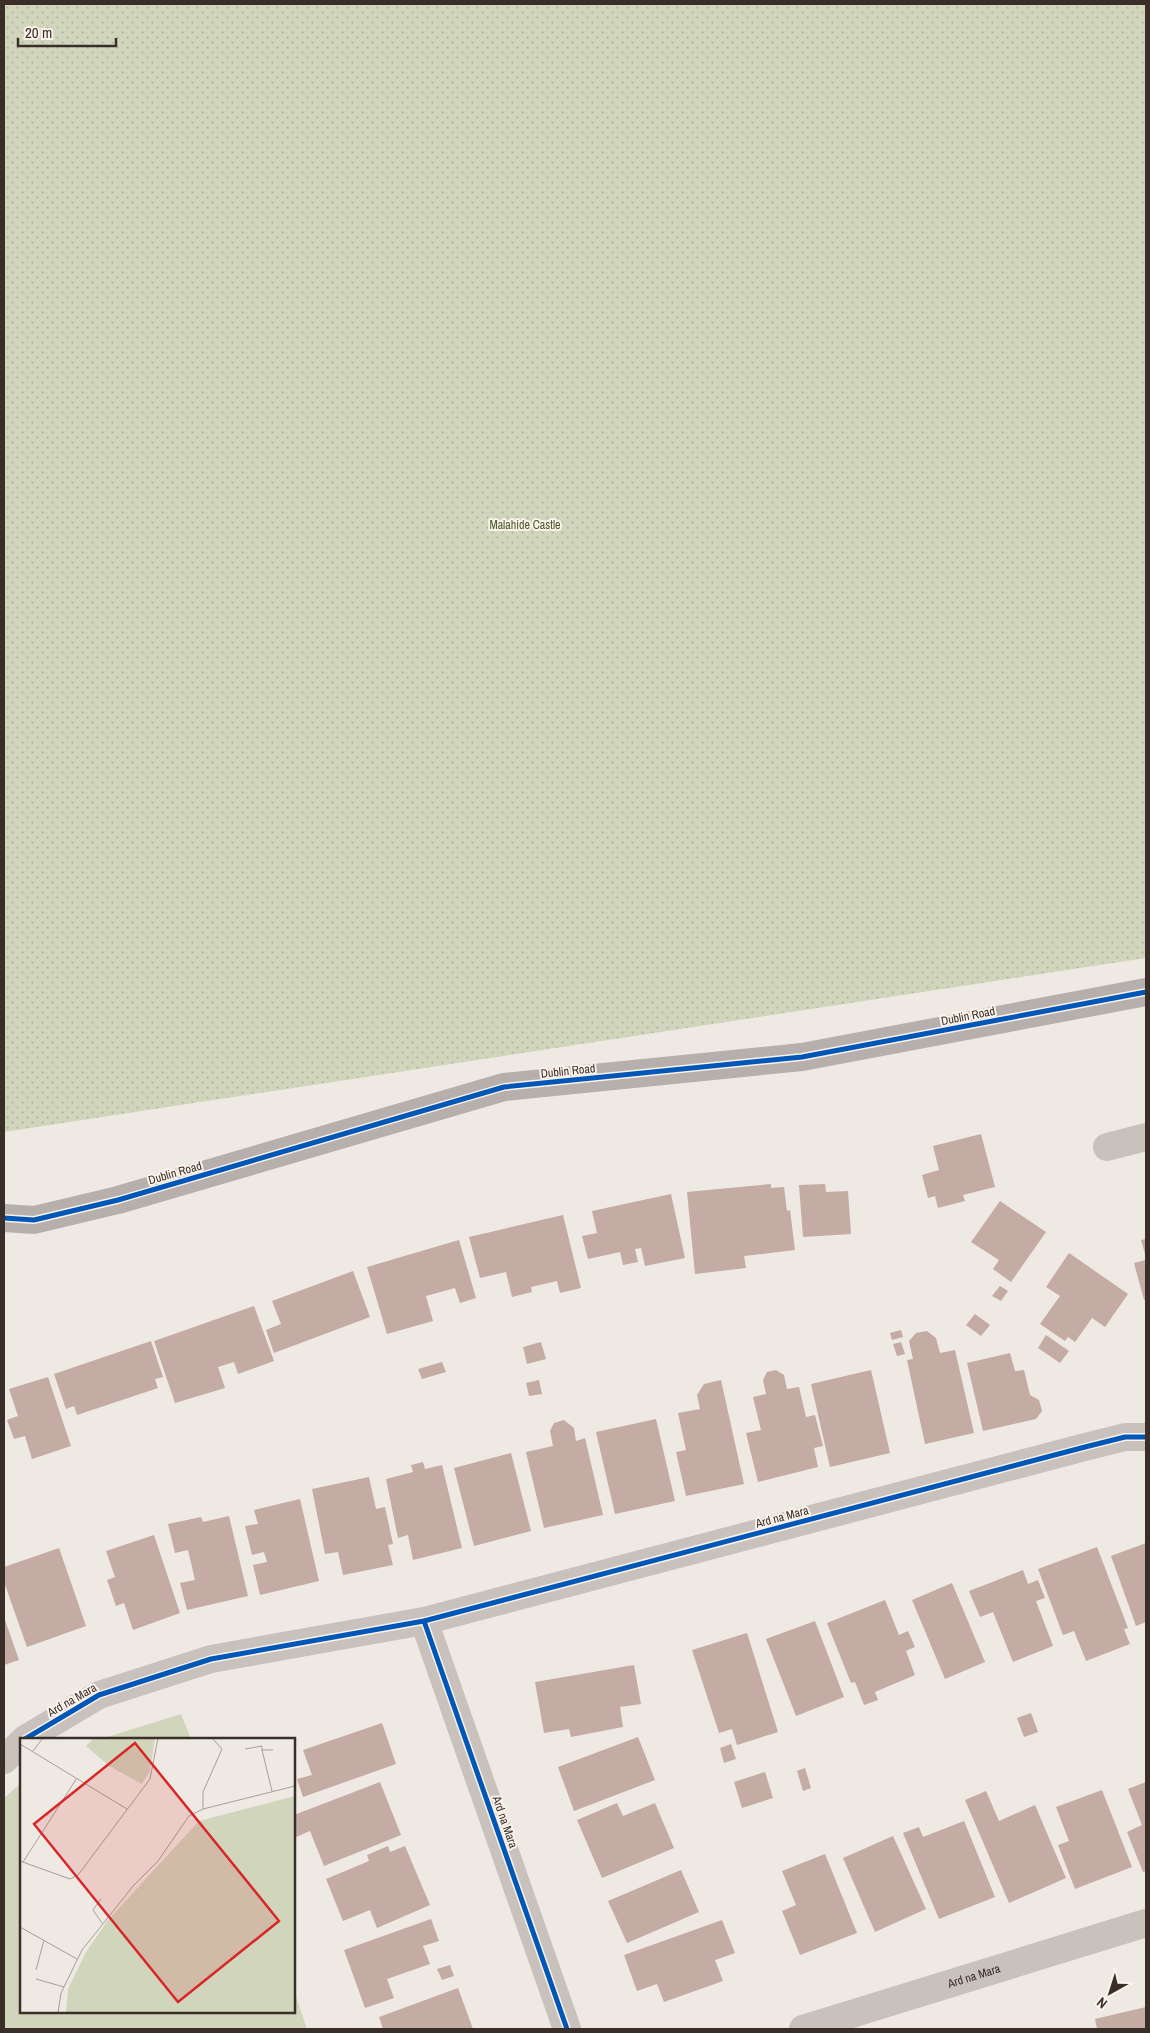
<svg xmlns="http://www.w3.org/2000/svg" width="1150" height="2033" viewBox="0 0 1150 2033" font-family="'Archivo Narrow',sans-serif">
<defs>
<pattern id="park-dots" width="8" height="8" patternUnits="userSpaceOnUse" patternTransform="scale(1.25)"><rect width="8" height="8" fill="#d1d5bc"/><path d="M2 2h.1M6 6h.1" fill="none" stroke="#b4b7a2" stroke-width="1.8" stroke-linecap="round"/></pattern>
</defs>
<rect width="100%" height="100%" fill="#efe9e3"/>
<g fill="#d1d5bc">
<polygon points="181,1714 191,1739 101,1739"/>
<polygon points="21,1783 21,2012 294,2012 294,1991 307,2029 4,2029 4,1798"/>
</g>
<polygon fill="url(#park-dots)" points="4,4 1146,4 1146,958 4,1132"/>
<g fill="#c4aba4">
<polygon points="981,1134 995,1187 963,1195 965,1201 938,1208 935,1196 928,1198 922,1175 939,1170 933,1146"/>
<polygon points="771,1184 771,1188 784,1187 787,1211 790,1210 795,1250 744,1256 746,1268 695,1274 687,1192"/>
<polygon points="825,1184 826,1192 848,1191 851,1234 803,1237 799,1185"/>
<polygon points="671,1194 685,1258 645,1266 641,1248 635,1249 638,1262 623,1265 620,1252 588,1259 582,1236 597,1233 592,1211"/>
<polygon points="1000,1201 1046,1232 1011,1282 993,1269 999,1260 971,1242"/>
<polygon points="563,1215 581,1288 560,1293 557,1281 531,1287 532,1292 512,1297 506,1272 480,1278 469,1237"/>
<polygon points="1146,1239 1146,1257 1141,1240"/>
<polygon points="459,1240 476,1298 460,1303 455,1288 426,1296 433,1321 387,1334 367,1267"/>
<polygon points="1069,1253 1128,1294 1105,1327 1092,1318 1075,1342 1068,1337 1065,1341 1040,1324 1060,1296 1046,1287"/>
<polygon points="1146,1260 1146,1299 1144,1300 1134,1263"/>
<polygon points="353,1271 370,1317 274,1353 266,1330 281,1324 272,1301"/>
<polygon points="1000,1286 1008,1291 1001,1301 992,1296"/>
<polygon points="254,1306 274,1361 238,1374 234,1362 218,1367 225,1388 175,1403 154,1341"/>
<polygon points="975,1314 990,1325 981,1336 966,1325"/>
<polygon points="901,1330 903,1337 892,1340 890,1333"/>
<polygon points="927,1331 936,1338 940,1353 955,1350 974,1433 925,1444 907,1360 913,1359 909,1341 916,1333"/>
<polygon points="1046,1335 1069,1351 1060,1363 1038,1348"/>
<polygon points="151,1341 163,1377 155,1379 158,1388 77,1415 74,1406 66,1409 54,1374"/>
<polygon points="541,1342 546,1359 527,1364 523,1347"/>
<polygon points="901,1342 905,1354 897,1356 893,1344"/>
<polygon points="1010,1353 1015,1371 1024,1370 1030,1395 1039,1400 1042,1411 1036,1419 983,1431 967,1363"/>
<polygon points="442,1362 446,1372 422,1379 418,1369"/>
<polygon points="776,1370 784,1375 787,1389 799,1387 806,1417 815,1415 823,1446 814,1448 818,1467 758,1482 746,1433 761,1430 753,1397 766,1394 763,1380 767,1372"/>
<polygon points="871,1370 890,1453 830,1467 811,1384"/>
<polygon points="48,1377 71,1446 32,1459 25,1436 14,1439 7,1420 18,1416 9,1389"/>
<polygon points="539,1380 542,1394 529,1396 526,1383"/>
<polygon points="721,1380 744,1484 686,1496 676,1452 686,1450 678,1413 700,1409 697,1395 704,1384"/>
<polygon points="656,1419 675,1501 615,1514 596,1432"/>
<polygon points="564,1420 574,1428 576,1441 585,1438 603,1515 544,1528 526,1452 553,1446 550,1431 554,1423"/>
<polygon points="511,1453 531,1531 474,1546 454,1468"/>
<polygon points="423,1462 425,1469 442,1465 462,1548 413,1560 408,1535 398,1538 386,1479 413,1472 411,1465"/>
<polygon points="369,1477 376,1509 385,1507 393,1544 388,1545 393,1565 343,1575 338,1552 325,1554 312,1489"/>
<polygon points="300,1499 319,1581 260,1595 253,1565 267,1562 264,1552 252,1555 245,1526 258,1524 254,1510"/>
<polygon points="229,1516 248,1596 187,1610 180,1583 195,1580 188,1550 175,1553 168,1524 201,1517 203,1522"/>
<polygon points="154,1535 180,1613 133,1630 124,1603 116,1606 107,1580 115,1577 106,1551"/>
<polygon points="1146,1543 1146,1622 1136,1626 1111,1556"/>
<polygon points="1097,1547 1128,1628 1124,1629 1130,1644 1086,1661 1074,1631 1063,1635 1038,1569"/>
<polygon points="59,1548 86,1626 27,1647 4,1582 4,1567"/>
<polygon points="1023,1570 1028,1584 1038,1580 1045,1598 1036,1601 1053,1646 1013,1662 993,1612 980,1617 969,1591"/>
<polygon points="952,1583 985,1662 945,1679 912,1600"/>
<polygon points="885,1600 899,1635 908,1631 915,1647 906,1651 915,1675 875,1692 878,1700 864,1705 855,1682 851,1683 827,1623"/>
<polygon points="4,1617 19,1660 4,1665"/>
<polygon points="815,1621 844,1697 796,1716 766,1639"/>
<polygon points="747,1633 778,1732 737,1745 732,1729 719,1733 692,1650"/>
<polygon points="634,1665 641,1704 620,1707 623,1727 571,1737 569,1729 544,1733 535,1682"/>
<polygon points="1031,1713 1038,1732 1024,1737 1017,1718"/>
<polygon points="382,1723 396,1764 303,1797 297,1779 312,1775 303,1750"/>
<polygon points="638,1737 655,1780 574,1811 558,1767"/>
<polygon points="731,1744 736,1759 724,1763 720,1748"/>
<polygon points="805,1768 811,1788 803,1791 797,1771"/>
<polygon points="765,1772 773,1798 742,1808 734,1782"/>
<polygon points="380,1782 401,1835 324,1866 310,1831 294,1838 294,1815"/>
<polygon points="1146,1782 1146,1871 1143,1872 1127,1832 1142,1825 1128,1789"/>
<polygon points="1102,1790 1132,1867 1075,1889 1058,1845 1069,1841 1056,1807"/>
<polygon points="986,1791 999,1821 1035,1805 1066,1878 1009,1903 965,1800"/>
<polygon points="617,1803 623,1816 655,1803 674,1848 602,1878 577,1820"/>
<polygon points="964,1821 995,1897 939,1919 903,1833 919,1827 923,1837"/>
<polygon points="893,1836 926,1909 875,1932 843,1858"/>
<polygon points="388,1846 390,1852 405,1846 430,1905 377,1928 370,1910 343,1921 326,1879 369,1861 367,1855"/>
<polygon points="825,1854 857,1933 800,1955 782,1911 796,1905 782,1871"/>
<polygon points="681,1870 699,1912 627,1943 608,1901"/>
<polygon points="431,1919 439,1941 423,1946 430,1964 387,1979 394,1998 365,2008 344,1950"/>
<polygon points="722,1920 735,1953 715,1960 723,1981 664,2002 657,1984 637,1991 624,1955"/>
<polygon points="450,1965 454,1976 442,1980 437,1969"/>
<polygon points="458,1988 473,2029 383,2029 379,2017"/>
<polygon points="1146,2007 1146,2029 1097,2029 1095,2019"/>
</g>
<g fill="none" stroke-linecap="round" stroke-linejoin="round">
<g stroke="#c8c1bc" stroke-width="28">
<polyline points="1107,1147 1146,1137"/>
<polyline points="424,1621 567,2029"/>
<polyline points="25,1739 99,1695 211,1659 424,1621 1085,1447 1125,1437 1146,1437"/>
<polyline points="4,1760 21,1743"/>
<path id="s1" d="M803,2029L1146,1923"/>
</g>
<polyline stroke="#b7afab" stroke-width="28" points="4,1218 34,1220 118,1200 504,1087 802,1057 1146,992"/>
<defs>
<g id="cycleway">
<polyline points="4,1218 34,1220 118,1200 504,1087 802,1057 1146,992"/>
<polyline points="424,1621 567,2029"/>
<polyline points="25,1739 99,1695 211,1659 424,1621 1085,1447 1125,1437 1146,1437"/>
</g>
</defs>
<use href="#cycleway" stroke="#fbf3eb" stroke-width="8"/>
<use href="#cycleway" stroke="#0057b8" stroke-width="5"/>
</g>
<g text-anchor="middle" dominant-baseline="central" stroke-width="4" stroke-linejoin="round" paint-order="stroke">
<g font-size="12" fill="#4b5a2b" stroke="#fbf3eb">
<text x="525" y="525">Malahide Castle</text>
</g>
<g font-size="12" fill="#3a2e29" stroke="#fbf3eb">
<text transform="translate(968 1016) rotate(-11)">Dublin Road</text>
<text transform="translate(568 1071) rotate(-6)">Dublin Road</text>
<text transform="translate(175 1173) rotate(-16)">Dublin Road</text>
<text transform="translate(782 1517) rotate(-15)">Ard na Mara</text>
<text transform="translate(72 1700) rotate(-30)">Ard na Mara</text>
<text transform="translate(505 1822) rotate(71)">Ard na Mara</text>
<text stroke="none"><textPath href="#s1" startOffset="179">Ard na Mara</textPath></text>
</g>
</g>
<g transform="translate(20 1738)">
<rect width="275" height="275" fill="#efe9e3"/>
<path d="M74,0H135L130,33L122,46L89,28L66,8Z" fill="#d1d5bc"/>
<path d="M275,58V275H46L48,251L66,214L88,182L179,83Z" fill="#d1d5bc"/>
<path fill="none" stroke="#a79e99" stroke-width="1" d="M0,6L107,71M225,11L242,8V12M13,13L23,0M252,53L242,12H253M183,71V54L202,11L192,0M0,123L50,141L58,137L130,41L138,0M3,124L57,40M81,161L73,172L82,185M0,189L57,221M16,232L24,202M16,241L44,249M38,275L41,255L62,212L114,147L138,123L169,78L183,71L275,48"/>
<path fill="#d62828" fill-opacity="0.15" stroke="#d62828" stroke-width="2.5" d="M115,5L259,183L158,264L14,86Z"/>
<rect width="275" height="275" fill="none" stroke="#3a2e29" stroke-width="2.5"/>
</g>
<rect width="1150" height="2033" fill="none" stroke="#3a2e29" stroke-width="10"/>
<g transform="translate(1110 1993) rotate(219)" stroke="#fbf3eb" stroke-width="4" paint-order="stroke">
<path d="M0-4L9 19L0 12L-9 19Z" fill="#3a2e29"/>
<text y="-8" font-size="14" font-weight="bold" text-anchor="middle" fill="#3a2e29">N</text>
</g>
<path d="M18 38v8h98v-8" fill="none" stroke="#3a2e29" stroke-width="2.5"/>
<text x="25" y="38" font-size="15" fill="#3a2e29" stroke="#fbf3eb" stroke-width="4" paint-order="stroke">20 m</text>
</svg>
